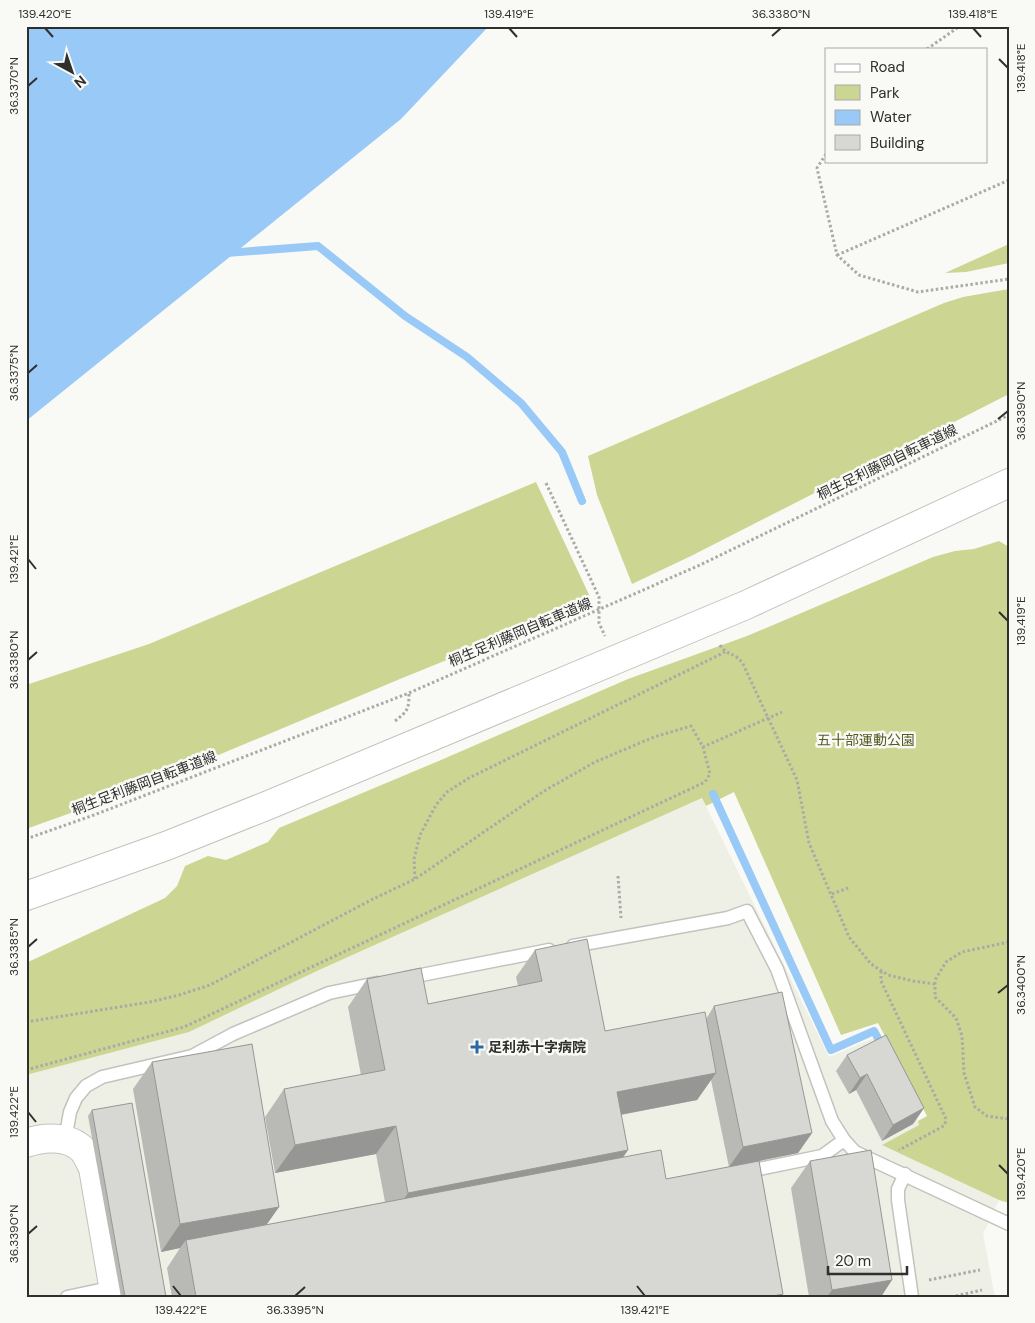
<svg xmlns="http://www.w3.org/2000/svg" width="1035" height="1323" viewBox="0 0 1035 1323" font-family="'DM Sans','Noto Sans JP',sans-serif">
<rect width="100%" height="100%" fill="#f9faf6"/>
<polygon fill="#eff0e5" points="702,798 829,1057 874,1038 918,1121 920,1125 883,1145 999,1200 983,1234 995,1297 26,1297 26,1075 189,1032 319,970"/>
<g fill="#cdd592">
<polygon points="1009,244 1009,263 966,272 945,273"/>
<polygon points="1009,289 1009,394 691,556 632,584 597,495 588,456 944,303 963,297"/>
<polygon points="536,482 592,601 400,679 135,790 26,829 26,685 149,644"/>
<polygon points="999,541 1009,547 1009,1203 999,1200 882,1145 919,1125 918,1121 927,1116 878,1023 841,1035 734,792 706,806 702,798 319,970 189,1032 26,1075 26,963 165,898 177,886 185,866 208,856 226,860 268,842 279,828 441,760 628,679 747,636 933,557 955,551 974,549"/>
</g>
<polygon fill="#98c9f7" points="26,26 489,26 401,119 26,421"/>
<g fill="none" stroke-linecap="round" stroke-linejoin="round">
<g stroke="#98c9f7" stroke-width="8">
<polyline points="226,253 318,246 405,316 467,357 521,403 562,452 582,501"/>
<polyline points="713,794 831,1050 874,1031 883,1047"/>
</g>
<defs>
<g id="service">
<polyline points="573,946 728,918 747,911 777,969 832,1121 844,1140 855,1152 1009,1224"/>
<polyline points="406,978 549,950"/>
<polyline points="65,1140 70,1112 76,1098 86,1086 102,1077 192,1056 233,1034 329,993 377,983"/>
<polyline points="744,1172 822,1156 844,1140"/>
<polyline points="905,1174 898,1189 898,1200 912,1297"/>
<polyline points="67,1297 114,1287"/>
</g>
<g id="tertiary">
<polyline points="26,896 166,846 271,804 746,605 1009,483"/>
<path d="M26,1143C44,1137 68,1135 83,1150C87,1155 90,1162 93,1168L115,1297"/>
</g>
</defs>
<use href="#service" stroke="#c2c2bf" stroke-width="15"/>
<use href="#tertiary" stroke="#c2c2bf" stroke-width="30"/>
<g stroke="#aaaaa7" stroke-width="3" stroke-dasharray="2.5 2.5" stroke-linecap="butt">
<polyline points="927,49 960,26"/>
<polyline points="826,154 817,168 837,255 859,275 918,292 1009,279"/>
<polyline points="837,255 1009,180"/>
<polyline points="546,483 599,597 599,623 605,636"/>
<path d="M720,645C728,657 734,651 743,664L797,780L809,843L849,937L871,964L888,975L913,981L935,984"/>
<path d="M395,721C408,711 409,709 409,693"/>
<polyline points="26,839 94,815 409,693 700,565 1009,415"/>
<polyline points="618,876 621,918"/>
<polyline points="415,879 414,859 420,835 436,805 447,792 469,778 725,652"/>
<polyline points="832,894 848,888"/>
<polyline points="1009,942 962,952 946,962 935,980 935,997 956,1018 962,1036 964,1073 975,1107 987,1116 1009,1119"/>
<polyline points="881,971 881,981 946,1119 945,1124 942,1127 899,1150"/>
<polyline points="26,1022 150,1002 179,995 210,985 371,900 415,879 544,791 595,762 654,737 691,726 703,747 782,712"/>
<polyline points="26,1070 184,1027 705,782 710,774 703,747"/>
<polyline points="929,1280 980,1270"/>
<polyline points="951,1297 982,1290"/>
</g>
<use href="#service" stroke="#fff" stroke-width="12"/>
<use href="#tertiary" stroke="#fff" stroke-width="28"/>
</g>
<g fill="#b9bab6" fill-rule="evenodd">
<path d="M535,950L605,1031L706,1019L714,1006L812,1133L798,1153L748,1163L781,1297H172L167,1268L180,1248L161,1252L133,1089L152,1062L279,1207L266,1225L385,1202L376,1154L275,1173L265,1117L284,1089L361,1075L348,1007L367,979L428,1004L518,986L516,977ZM711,1080L729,1167L666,1179L623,1157L628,1150L621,1115L697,1100Z"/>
<polygon points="847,1055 924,1108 913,1124 882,1141 856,1090 849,1094 836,1071"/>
<polygon points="92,1110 166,1297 121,1297 88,1116"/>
<polygon points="810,1161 881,1297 809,1297 791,1188"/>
</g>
<g fill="#969794">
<polygon points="716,1073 697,1100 598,1119 617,1092"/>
<polygon points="867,1074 856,1090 849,1094 860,1078"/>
<polygon points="924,1108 913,1124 882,1141 893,1125"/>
<polygon points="396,1126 376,1154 275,1173 295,1145"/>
<polygon points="812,1133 798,1153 729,1167 743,1147"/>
<polygon points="628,1150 609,1178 389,1221 408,1193"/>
<polygon points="279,1207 260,1234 186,1240 180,1248 161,1252 180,1224"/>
<polygon points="892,1280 881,1297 827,1297 832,1290"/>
<polygon points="783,1294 781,1297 768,1297"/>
</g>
<g fill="#d7d8d4" stroke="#969794">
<polygon points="587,939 605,1031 705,1012 716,1073 617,1092 628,1150 408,1193 396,1126 295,1145 284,1089 385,1070 367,979 421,968 428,1004 542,981 535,950"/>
<polygon points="782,992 812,1133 743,1147 714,1006"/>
<polygon points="886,1035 924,1108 893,1125 867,1074 860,1078 847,1055"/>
<polygon points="252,1044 279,1207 180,1224 152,1062"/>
<polygon points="132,1103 166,1297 125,1297 92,1110"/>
<polygon points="661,1150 666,1179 759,1161 783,1294 768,1297 196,1297 186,1240"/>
<polygon points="871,1150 892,1280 832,1290 810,1161"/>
</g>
<path fill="none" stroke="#2f2f2e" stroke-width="2" d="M45,28L53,37M509,28L517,37M973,28L981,37M772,36L781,28M999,59L1008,68M28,86L37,78M28,373L37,365M998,419L1008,411M28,559L36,569M999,612L1008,621M28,660L37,652M28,947L37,939M998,993L1008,985M28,1112L36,1122M999,1165L1008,1174M28,1234L37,1226M173,1286L181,1296M637,1286L645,1296M295,1296L305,1287"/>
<path fill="#2a6aa0" stroke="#f9faf6" stroke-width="2" d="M474.5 1039.5h5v5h5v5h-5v5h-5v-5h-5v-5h5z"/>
<g text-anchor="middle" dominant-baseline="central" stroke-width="5" stroke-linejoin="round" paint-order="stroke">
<g font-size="14" fill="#2f2f2e" stroke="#f9faf6">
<text transform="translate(887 462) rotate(-26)">桐生足利藤岡自転車道線</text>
<text transform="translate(520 632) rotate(-23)">桐生足利藤岡自転車道線</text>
<text transform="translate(144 783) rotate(-21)">桐生足利藤岡自転車道線</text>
</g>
<g font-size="14" fill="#565b21" stroke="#f9faf6">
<text x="866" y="740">五十部運動公園</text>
</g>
<g font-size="14" font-weight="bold" fill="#2f2f2e" stroke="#f9faf6" text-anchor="start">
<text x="488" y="1047">足利赤十字病院</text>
</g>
</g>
<rect width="1035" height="1323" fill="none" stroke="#f9faf6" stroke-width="55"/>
<rect x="825" y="48" width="162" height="115" fill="#f9faf6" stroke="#a8a9a6"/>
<rect x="835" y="64" width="25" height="8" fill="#ffffff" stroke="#a8a9a6"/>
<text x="870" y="72" font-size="15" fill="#2f2f2e">Road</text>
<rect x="835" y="85" width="25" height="15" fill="#cdd592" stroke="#a8a9a6"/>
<text x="870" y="98" font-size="15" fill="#2f2f2e">Park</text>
<rect x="835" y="110" width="25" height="15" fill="#98c9f7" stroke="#a8a9a6"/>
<text x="870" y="122" font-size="15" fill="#2f2f2e">Water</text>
<rect x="835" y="135" width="25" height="15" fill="#d7d8d4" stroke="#a8a9a6"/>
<text x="870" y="148" font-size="15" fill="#2f2f2e">Building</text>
<g transform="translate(72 72) rotate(140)" stroke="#f9faf6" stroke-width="4" paint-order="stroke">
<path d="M0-4L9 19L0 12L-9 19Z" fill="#2f2f2e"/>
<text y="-8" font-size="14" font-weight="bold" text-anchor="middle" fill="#2f2f2e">N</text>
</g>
<path d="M828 1266v8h79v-8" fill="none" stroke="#2f2f2e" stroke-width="2.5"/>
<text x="835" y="1266" font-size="15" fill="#2f2f2e" stroke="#f9faf6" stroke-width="4" paint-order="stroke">20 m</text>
<rect x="28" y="28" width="980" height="1268" fill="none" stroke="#2f2f2e" stroke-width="2"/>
<g font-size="12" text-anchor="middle" fill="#2f2f2e">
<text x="45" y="18">139.420°E</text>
<text x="509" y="18">139.419°E</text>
<text x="781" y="18">36.3380°N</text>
<text x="973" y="18">139.418°E</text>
<text transform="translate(1021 68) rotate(-90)" y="4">139.418°E</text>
<text transform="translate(14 86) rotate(-90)" y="4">36.3370°N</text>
<text transform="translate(14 373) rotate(-90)" y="4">36.3375°N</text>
<text transform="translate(1021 411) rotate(-90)" y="4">36.3390°N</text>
<text transform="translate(14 559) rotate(-90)" y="4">139.421°E</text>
<text transform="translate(1021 621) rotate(-90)" y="4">139.419°E</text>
<text transform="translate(14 660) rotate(-90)" y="4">36.3380°N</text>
<text transform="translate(14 947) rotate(-90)" y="4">36.3385°N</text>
<text transform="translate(1021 985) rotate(-90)" y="4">36.3400°N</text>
<text transform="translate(14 1112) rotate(-90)" y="4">139.422°E</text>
<text transform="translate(1021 1174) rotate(-90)" y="4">139.420°E</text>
<text transform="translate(14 1234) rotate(-90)" y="4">36.3390°N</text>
<text x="181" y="1314">139.422°E</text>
<text x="295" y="1314">36.3395°N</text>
<text x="645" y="1314">139.421°E</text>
</g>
</svg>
